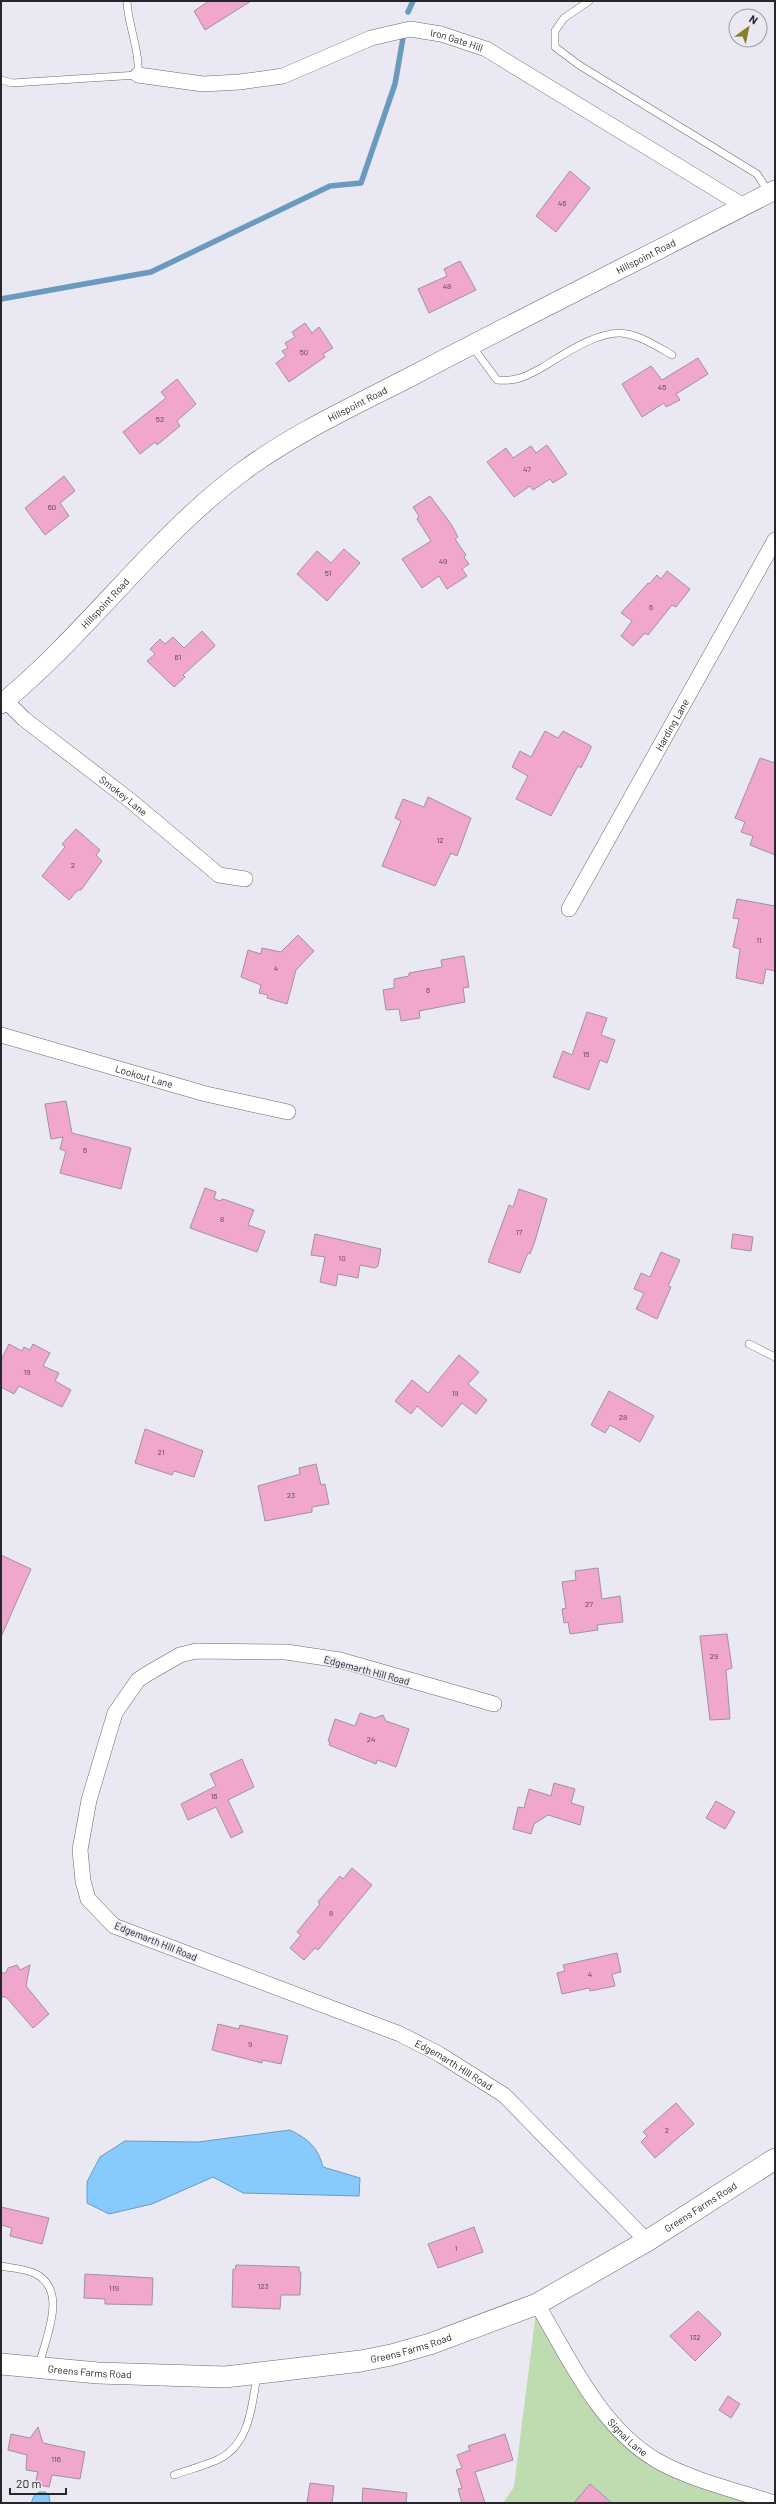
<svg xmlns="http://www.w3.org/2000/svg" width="776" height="2504" viewBox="0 0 776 2504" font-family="Barlow,sans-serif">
<rect width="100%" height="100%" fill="#eae8f2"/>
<polygon fill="#bfdcb0" points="537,2304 590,2393 637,2448 774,2503 503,2503 514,2487"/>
<g fill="#87cbfe" stroke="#6a9abe">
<path d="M290,2130C308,2139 318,2147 323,2167L360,2178L359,2196L243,2193L213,2177L152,2204L109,2214L87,2203V2182L100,2157L125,2141L198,2142Z"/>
<polygon points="39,2492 45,2492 49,2495 50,2503 31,2503 34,2496"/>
</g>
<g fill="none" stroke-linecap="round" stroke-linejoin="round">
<g stroke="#6a9abe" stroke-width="5.5">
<polyline points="408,12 413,1"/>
<polyline points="1,299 151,272 330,186 361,183 395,84 403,38"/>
</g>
</g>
<g fill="#f0a6cd" stroke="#9f9499">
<polygon points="209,1 251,1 205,30 194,11"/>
<polygon points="570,171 590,188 556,232 536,216"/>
<polygon points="460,261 476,290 429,313 418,289 447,276 444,269"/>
<polygon points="305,323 312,333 319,327 333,348 323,354 325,357 289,382 276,363 286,356 282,351 288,348 285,343 295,337 292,332"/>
<polygon points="698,358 708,374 676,394 680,400 666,407 664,403 642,417 622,384 651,366 662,380"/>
<polygon points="177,379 196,404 177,421 180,426 157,445 155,442 140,454 123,432 166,398 161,392"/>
<polygon points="547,445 567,474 553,483 550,479 533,490 530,486 514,497 487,462 506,448 513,458 531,446 536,453"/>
<polygon points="64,476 75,491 60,503 69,516 45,535 25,508"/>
<polygon points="430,496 451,524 458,537 455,539 466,555 464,557 469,564 462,569 467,576 447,589 439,576 422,588 402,559 431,541 417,519 419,516 413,507"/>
<polygon points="344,549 360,563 327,601 297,574 317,551 331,563"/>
<polygon points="667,571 690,589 676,607 672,605 648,635 645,633 633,646 621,636 632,621 621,613 648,583 649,584 657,575 661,579"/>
<polygon points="202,631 215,645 214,647 183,675 185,677 174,687 147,661 155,654 150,649 160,639 165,644 173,637 184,648"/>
<polygon points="545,731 558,738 563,731 591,746 591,748 581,768 578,766 551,816 516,799 528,776 512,767 520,751 531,757"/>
<polygon points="760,758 775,763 775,855 750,845 753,836 741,832 745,822 735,818"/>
<polygon points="428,797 471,818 457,856 451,853 435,886 382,866 401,821 395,818 403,799 424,807"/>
<polygon points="76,829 100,850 96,855 102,861 81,890 78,890 69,900 42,876 65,847 62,844"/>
<polygon points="737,899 775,906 775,971 766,969 763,984 736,978 740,949 733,947 739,919 733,918"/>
<polygon points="298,935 314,951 296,970 287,1004 267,998 268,995 259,993 261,985 241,977 248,950 261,954 262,948 281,952"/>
<polygon points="464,956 469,987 463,988 465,1002 419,1011 420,1018 401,1021 399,1009 386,1010 383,990 394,988 394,979 409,976 409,973 442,967 441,960"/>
<polygon points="587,1012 607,1018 601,1035 615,1040 607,1063 600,1060 589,1090 553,1077 563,1051 572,1055"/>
<polygon points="66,1101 72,1133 131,1148 121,1189 60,1173 66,1151 60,1149 63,1137 51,1139 45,1104"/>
<polygon points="205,1188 216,1192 214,1199 221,1201 222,1199 226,1200 254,1210 248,1225 265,1231 257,1252 190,1228"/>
<polygon points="519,1189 547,1199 535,1241 530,1254 528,1253 520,1273 488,1262 509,1205 513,1207"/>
<polygon points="315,1234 381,1249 378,1266 375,1268 360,1265 358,1278 338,1274 336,1286 320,1282 325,1257 311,1255"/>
<polygon points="733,1234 753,1237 751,1251 731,1248"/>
<polygon points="661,1252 680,1260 668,1286 671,1287 657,1319 636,1309 644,1293 634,1289 641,1273 650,1277"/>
<polygon points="9,1344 22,1351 24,1347 30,1350 33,1344 50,1353 43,1366 59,1373 55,1381 71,1390 62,1407 19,1386 14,1394 1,1387 1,1360"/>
<polygon points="459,1355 479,1372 468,1384 487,1400 476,1414 462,1403 442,1427 417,1406 411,1414 395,1401 412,1380 428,1393"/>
<polygon points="609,1391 654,1416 640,1442 610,1425 605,1433 591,1425"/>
<polygon points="145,1429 203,1451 194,1477 174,1471 172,1475 135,1463"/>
<polygon points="316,1464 321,1485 325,1484 329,1504 312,1507 312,1512 265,1521 258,1486 300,1474 299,1468"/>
<polygon points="1,1555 31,1569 1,1637"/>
<polygon points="598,1568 602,1599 620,1596 623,1622 597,1625 598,1630 570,1634 568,1622 564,1623 562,1609 566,1608 562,1582 576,1580 575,1571"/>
<polygon points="727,1634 732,1668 726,1670 730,1719 710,1720 700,1636"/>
<polygon points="360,1713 375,1718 383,1715 386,1721 409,1729 396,1767 377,1760 376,1764 329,1745 330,1742 328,1741 335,1719 355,1726"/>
<polygon points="242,1759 254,1787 228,1800 243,1832 231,1838 216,1807 188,1820 181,1804 216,1786 210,1774"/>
<polygon points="554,1783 575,1789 571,1803 584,1807 580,1825 548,1815 534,1824 531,1834 513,1829 518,1807 524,1808 529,1789 551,1796"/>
<polygon points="716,1801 735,1812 725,1829 706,1818"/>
<polygon points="352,1868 372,1885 318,1950 315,1948 304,1960 290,1948 301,1935 297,1932 320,1904 318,1902 340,1876 343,1879"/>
<polygon points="617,1953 621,1972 612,1974 615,1986 590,1991 589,1988 562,1994 557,1973 565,1971 563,1965"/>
<polygon points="17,1965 20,1970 30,1965 26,1986 49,2014 33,2028 6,1997 1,1997 1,1973 6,1973 8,1968"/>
<polygon points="218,2024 239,2029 240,2025 288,2036 281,2064 262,2060 262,2063 212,2050"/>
<polygon points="676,2103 694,2124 655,2158 641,2142 647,2136 643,2132"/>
<polygon points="1,2207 49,2218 42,2244 10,2236 12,2228 1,2225"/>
<polygon points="474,2227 483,2252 438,2268 428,2244"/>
<polygon points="236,2265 299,2267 299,2272 301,2272 300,2295 281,2295 280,2309 232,2307 233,2269 235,2270"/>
<polygon points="85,2274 153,2278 152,2305 105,2304 105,2299 84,2298"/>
<polygon points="698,2311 720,2332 721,2335 695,2361 670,2336"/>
<polygon points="728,2396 740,2404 731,2418 719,2410"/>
<polygon points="38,2427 43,2443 85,2452 80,2479 52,2475 49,2487 35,2484 38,2472 26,2470 27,2455 8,2450 11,2434 30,2438"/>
<polygon points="505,2434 513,2460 475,2472 485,2503 462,2503 458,2489 462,2488 456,2470 462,2468 457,2455 470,2450 468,2446"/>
<polygon points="310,2483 334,2486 332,2503 307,2503"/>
<polygon points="590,2484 612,2503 574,2503"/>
<polygon points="363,2488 407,2493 406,2503 362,2503"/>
</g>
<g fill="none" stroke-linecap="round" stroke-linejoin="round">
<defs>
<g id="service">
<polyline points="589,1 564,18 555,31 555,47 579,65 757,174 769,193"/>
<path d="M1,80L12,83L138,75C140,50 128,26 127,1"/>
<path d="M472,346L497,380C516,382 527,376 543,367C564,354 602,328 627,334C643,337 658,347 672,355"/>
<polyline points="749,1344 775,1357"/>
<path d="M1,2266C11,2268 25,2269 34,2273C69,2289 46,2337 39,2365"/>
<path d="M174,2475C188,2470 203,2466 217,2460C250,2445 252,2405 257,2375"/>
</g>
<g id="minor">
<path id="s1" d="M138,75L203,84L240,82L283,76L371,38L410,29L441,34L486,49L742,205"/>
<path id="s2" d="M6,701L24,719L131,801L219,875L245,879"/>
<path id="s3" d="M569,909L775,540"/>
<path id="s4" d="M1,1035L206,1094L288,1112"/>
<path id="s5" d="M494,1704L340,1660L286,1652L196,1651L180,1655L147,1674L138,1680L115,1713L89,1800L80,1850L83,1881L88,1899L114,1926L400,2034L439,2054L504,2095L647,2241"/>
<path id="s6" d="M537,2304C569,2358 600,2427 656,2460C688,2479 738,2491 774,2503"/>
</g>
<g id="tertiary">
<path id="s7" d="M1,704C87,634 153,538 242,472C294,433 356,405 414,375C534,312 655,252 775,190"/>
</g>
<g id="secondary">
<path id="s8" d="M1,2364L98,2373L225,2377L361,2361L391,2355L430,2344L537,2304L647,2241L775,2159"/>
</g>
</defs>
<use href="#service" stroke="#6a6871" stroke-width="8"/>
<use href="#minor" stroke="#6a6871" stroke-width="16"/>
<use href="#tertiary" stroke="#6a6871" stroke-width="20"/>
<use href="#secondary" stroke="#6a6871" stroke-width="22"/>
<use href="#service" stroke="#fff" stroke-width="7"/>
<use href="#minor" stroke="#fff" stroke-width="15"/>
<use href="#tertiary" stroke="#fff" stroke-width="19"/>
<use href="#secondary" stroke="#fff" stroke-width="21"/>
</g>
<g text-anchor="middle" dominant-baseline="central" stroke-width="3" stroke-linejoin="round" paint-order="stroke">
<g font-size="8" fill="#594653">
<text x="562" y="203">46</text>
<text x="447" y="286">48</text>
<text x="304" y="352">50</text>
<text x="662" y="387">45</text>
<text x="160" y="419">52</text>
<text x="527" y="469">47</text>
<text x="52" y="507">60</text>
<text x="443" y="561">49</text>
<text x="328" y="573">51</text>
<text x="651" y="607">6</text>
<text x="178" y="657">61</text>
<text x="440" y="840">12</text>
<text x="73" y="865">2</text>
<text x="759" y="940">11</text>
<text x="276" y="968">4</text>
<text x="428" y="990">6</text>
<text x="586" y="1054">15</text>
<text x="85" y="1150">6</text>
<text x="222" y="1219">8</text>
<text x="519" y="1232">17</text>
<text x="342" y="1258">10</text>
<text x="27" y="1372">19</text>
<text x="455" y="1393">19</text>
<text x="623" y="1417">28</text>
<text x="161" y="1452">21</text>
<text x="291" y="1495">23</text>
<text x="589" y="1604">27</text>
<text x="714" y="1656">29</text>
<text x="371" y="1739">24</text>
<text x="214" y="1796">16</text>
<text x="331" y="1913">8</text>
<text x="590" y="1974">4</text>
<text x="250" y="2044">9</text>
<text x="667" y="2130">2</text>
<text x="456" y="2248">1</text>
<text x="263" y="2286">123</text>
<text x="114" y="2288">119</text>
<text x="695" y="2337">132</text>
<text x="56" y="2459">116</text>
</g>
<g font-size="10" fill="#27262a" stroke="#eae8f2">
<text stroke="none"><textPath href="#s1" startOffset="330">Iron Gate Hill</textPath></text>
<text stroke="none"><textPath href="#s7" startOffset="793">Hillspoint Road</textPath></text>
<text stroke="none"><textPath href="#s7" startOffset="469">Hillspoint Road</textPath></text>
<text stroke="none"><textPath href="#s7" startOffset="145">Hillspoint Road</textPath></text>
<text stroke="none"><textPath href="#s3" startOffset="211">Harding Lane</textPath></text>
<text stroke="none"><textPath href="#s2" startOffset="151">Smokey Lane</textPath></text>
<text stroke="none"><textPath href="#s4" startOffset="149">Lookout Lane</textPath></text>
<text transform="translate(367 1670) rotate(15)">Edgemarth Hill Road</text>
<text transform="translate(156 1941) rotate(22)">Edgemarth Hill Road</text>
<text stroke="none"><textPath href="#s5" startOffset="1007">Edgemarth Hill Road</textPath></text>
<text stroke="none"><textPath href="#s8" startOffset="737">Greens Farms Road</textPath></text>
<text stroke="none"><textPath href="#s8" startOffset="413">Greens Farms Road</textPath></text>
<text stroke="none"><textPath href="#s8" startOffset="89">Greens Farms Road</textPath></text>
<text stroke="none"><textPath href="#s6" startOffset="162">Signal Lane</textPath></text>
</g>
</g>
<rect width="776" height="2504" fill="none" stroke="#27262a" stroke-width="4"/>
<g transform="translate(748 28) rotate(33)"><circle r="19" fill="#eae8f2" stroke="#9c9aa2"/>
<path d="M0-3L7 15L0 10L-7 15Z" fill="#888027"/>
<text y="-6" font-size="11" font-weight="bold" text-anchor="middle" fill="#27262a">N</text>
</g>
<path d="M10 2488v6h56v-6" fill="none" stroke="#27262a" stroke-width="2"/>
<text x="16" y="2488" font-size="12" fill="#27262a" stroke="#eae8f2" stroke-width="3" paint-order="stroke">20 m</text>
</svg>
